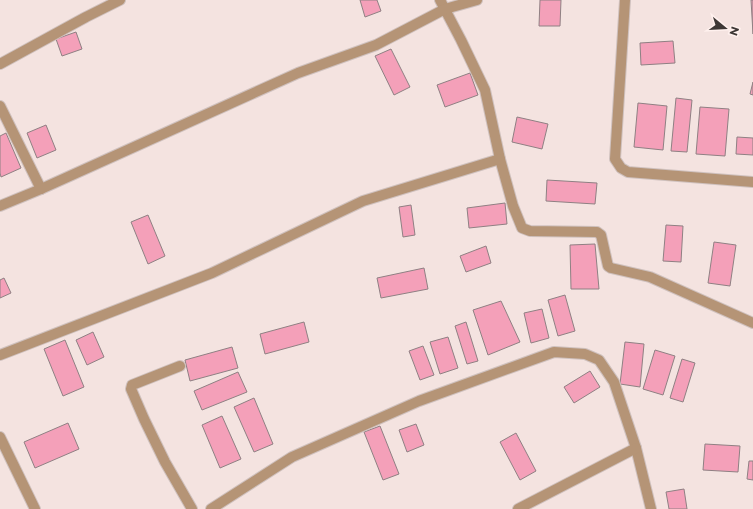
<svg xmlns="http://www.w3.org/2000/svg" width="753" height="509" viewBox="0 0 753 509" font-family="Montserrat,sans-serif">
<rect width="100%" height="100%" fill="#f4e3e0"/>
<g fill="#f4a0b9" stroke="#8f8083">
<polygon points="360,0 377,0 381,11 365,17"/>
<polygon points="540,0 561,0 560,26 539,26"/>
<polygon points="751,0 753,0 753,34"/>
<polygon points="76,32 82,49 62,56 56,39"/>
<polygon points="673,41 675,63 641,65 640,43"/>
<polygon points="391,49 410,87 394,95 375,56"/>
<polygon points="470,73 478,95 445,107 437,85"/>
<polygon points="753,82 753,95 750,94"/>
<polygon points="676,98 692,100 687,152 671,151"/>
<polygon points="638,103 667,106 663,150 634,147"/>
<polygon points="700,107 729,109 725,156 696,154"/>
<polygon points="517,117 548,124 542,149 512,142"/>
<polygon points="46,125 56,150 37,158 27,133"/>
<polygon points="6,133 21,168 1,177 0,173 0,136"/>
<polygon points="737,137 753,138 753,155 736,154"/>
<polygon points="547,180 597,183 595,204 546,201"/>
<polygon points="505,203 507,224 469,228 467,208"/>
<polygon points="411,205 415,235 403,237 399,207"/>
<polygon points="148,215 165,256 148,264 131,222"/>
<polygon points="666,225 683,226 681,262 663,261"/>
<polygon points="714,242 736,245 730,286 708,283"/>
<polygon points="595,244 599,289 571,289 570,245"/>
<polygon points="486,246 491,263 466,272 460,256"/>
<polygon points="424,268 428,289 381,298 377,278"/>
<polygon points="4,278 11,293 0,298 0,280"/>
<polygon points="565,295 575,331 558,336 548,300"/>
<polygon points="501,301 520,342 488,355 473,310"/>
<polygon points="542,309 549,338 531,343 524,313"/>
<polygon points="304,322 309,342 265,354 260,334"/>
<polygon points="466,322 478,361 467,364 455,326"/>
<polygon points="93,332 104,357 87,365 76,340"/>
<polygon points="448,337 458,368 440,374 430,342"/>
<polygon points="65,340 84,387 63,396 44,349"/>
<polygon points="625,342 644,344 640,387 620,384"/>
<polygon points="423,346 434,375 420,380 409,351"/>
<polygon points="232,347 238,368 190,381 185,360"/>
<polygon points="655,350 675,356 663,395 643,389"/>
<polygon points="682,359 695,363 683,402 670,398"/>
<polygon points="590,371 600,387 574,403 564,387"/>
<polygon points="238,372 247,392 202,410 194,391"/>
<polygon points="254,398 273,444 254,452 234,407"/>
<polygon points="222,416 241,459 220,468 202,425"/>
<polygon points="68,423 79,449 35,468 24,442"/>
<polygon points="416,424 424,445 407,452 399,430"/>
<polygon points="380,426 399,474 383,480 364,432"/>
<polygon points="516,433 536,471 520,480 500,442"/>
<polygon points="705,444 740,446 738,472 703,470"/>
<polygon points="749,461 753,461 753,480 747,479"/>
<polygon points="684,489 687,509 669,509 666,492"/>
</g>
<g fill="none" stroke-linecap="round" stroke-linejoin="round">
<defs>
<g id="minor">
<polyline points="440,0 461,40 485,90 500,159 513,206 522,228 530,231 597,232 601,235 608,266 611,268 650,277 753,323"/>
<polyline points="625,0 615,159 621,168 628,172 753,182"/>
<polyline points="0,64 86,17 120,0"/>
<polyline points="0,106 41,189"/>
<polyline points="0,206 41,189 298,73 376,45 445,9 477,0"/>
<polyline points="0,355 212,273 363,201 500,159"/>
<polyline points="180,366 132,385 131,389 144,419 165,462 192,509"/>
<polyline points="211,509 292,457 419,401 554,352 585,354 599,360 614,382 636,448 651,509"/>
<polyline points="518,509 636,448"/>
</g>
<polyline id="tertiary" points="0,437 35,509"/>
</defs>
<use href="#minor" stroke="#cfc1be" stroke-width="12"/>
<use href="#tertiary" stroke="#cfc1be" stroke-width="12"/>
<use href="#minor" stroke="#b59476" stroke-width="10"/>
<use href="#tertiary" stroke="#b59476" stroke-width="10"/>
</g>
<g transform="translate(725 28) rotate(108)" stroke="#fff1ee" stroke-width="3" paint-order="stroke">
<path d="M0-3L7 15L0 10L-7 15Z" fill="#3d3735"/>
<text y="-6" font-size="11" font-weight="bold" text-anchor="middle" fill="#3d3735">N</text>
</g>
</svg>
